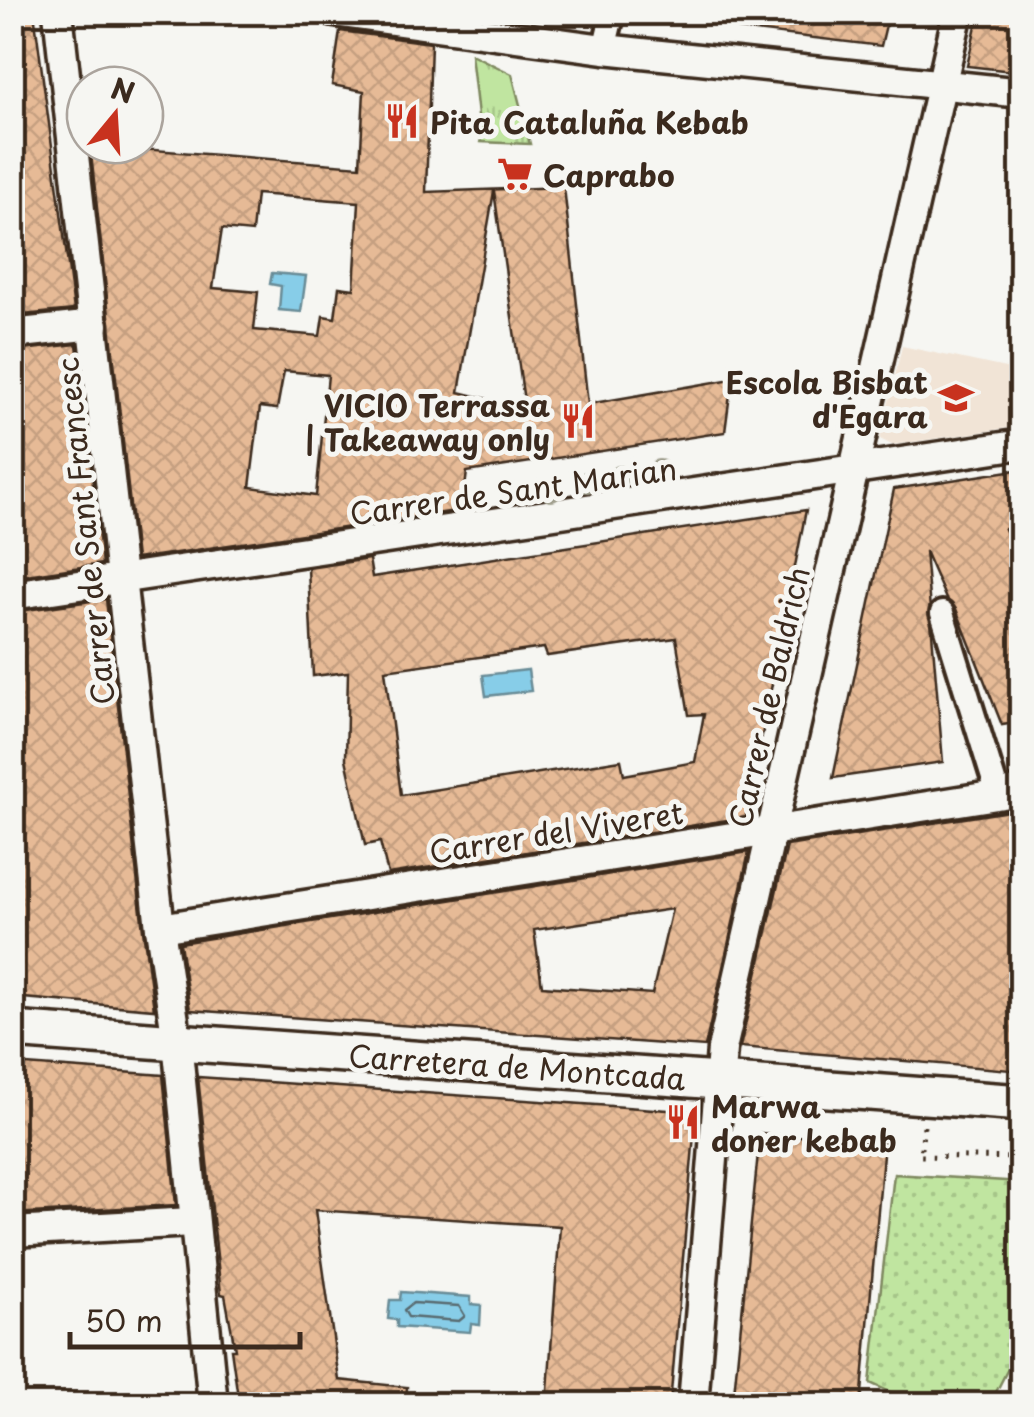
<svg xmlns="http://www.w3.org/2000/svg" width="1034" height="1417" viewBox="0 0 1034 1417" font-family="'Playpen Sans',sans-serif">
<defs>
<pattern id="grass-dots" width="8" height="8" patternUnits="userSpaceOnUse" patternTransform="scale(2.5)"><rect width="8" height="8" fill="#c0e5a0"/><path d="M2 2h.1M6 6h.1" fill="none" stroke="#a6c589" stroke-width="1.8" stroke-linecap="round"/></pattern>
<pattern id="park-tufts" width="24" height="20" patternUnits="userSpaceOnUse" patternTransform="scale(2.5)"><rect width="24" height="20" fill="#c0e5a0"/><path d="M3 7l-1-3M5 7V3M7 7l1-3M15 17l-1-3M17 17v-4M19 17l1-3" fill="none" stroke="#a6c589"/></pattern>
<pattern id="building-cross-hatch" width="8" height="8" patternUnits="userSpaceOnUse" patternTransform="scale(2.5)"><rect width="8" height="8" fill="#e6ba96"/><path d="M0 0l8 8M0 8l8-8" fill="none" stroke="#c6a081"/></pattern>
</defs>
<rect width="100%" height="100%" fill="#f6f6f2"/>
<filter id="ink" filterUnits="userSpaceOnUse"><feTurbulence type="fractalNoise" baseFrequency=".01" numOctaves="2"/><feDisplacementMap in="SourceGraphic" scale="20" xChannelSelector="R" yChannelSelector="G"/><feConvolveMatrix kernelMatrix="1 2 1 2 8 2 1 2 1" color-interpolation-filters="sRGB"/></filter>
<g filter="url(#ink)">
<polygon fill="#f1e4d6" points="1021,341 1021,426 892,445 880,439 902,346 1015,370"/>
<polygon fill="url(#grass-dots)" stroke="#7e885f" stroke-width="2.5" points="894,1174 1021,1182 1021,1343 990,1404 916,1404 870,1383"/>
<polygon fill="url(#park-tufts)" stroke="#7e885f" stroke-width="2.5" points="471,54 512,74 530,144 481,142"/>
<g fill="#87cde8" stroke="#698c97" stroke-width="2.5">
<polygon points="272,273 306,276 301,312 279,310 281,286 270,284"/>
<polygon points="528,670 531,691 486,696 483,675"/>
<polygon points="401,1292 471,1297 471,1304 481,1305 480,1325 471,1324 470,1332 397,1327 397,1320 388,1319 390,1300 400,1300"/>
</g>
<g fill="none" stroke-linecap="round" stroke-linejoin="round">
<polygon stroke="#596b6f" stroke-width="2.5" points="413,1303 459,1306 465,1316 459,1321 408,1317 404,1310"/>
</g>
<g fill="url(#building-cross-hatch)" stroke="#3b2a1e" stroke-width="2.5" fill-rule="evenodd">
<polygon points="12,12 34,12 74,310 12,316"/>
<polygon points="739,12 889,12 881,46 738,29"/>
<polygon points="979,12 1022,12 1022,72 967,66"/>
<path d="M340,31L431,43L426,192L564,187L588,404L732,379L725,432L467,472L462,510L136,559L90,145L360,166L364,91L332,85ZM494,191L525,408L459,392ZM256,194L359,202L354,289L339,287L335,318L323,316L320,336L254,330L258,292L213,288L222,229L252,232ZM284,371L328,375L316,496L250,487L260,407L277,409Z"/>
<polygon points="77,344 102,564 12,577 12,351"/>
<polygon points="1022,469 1022,526 1005,529 1022,567 1022,722 1002,725 956,609 946,599 925,551 943,762 833,778 894,489"/>
<path d="M806,510L746,817L388,874L380,842L365,845L346,759L348,672L313,676L308,568L369,559L372,577ZM676,638L689,715L704,714L695,762L624,775L621,760L401,795L385,670L544,648L547,656Z"/>
<polygon points="106,599 143,930 154,1009 12,997 12,612"/>
<polygon points="1022,809 1022,1071 740,1047 787,846"/>
<path d="M749,852L705,1047L190,1010L180,943ZM672,909L652,994L542,986L534,930Z"/>
<polygon points="12,1064 163,1075 176,1205 12,1214"/>
<polygon points="198,1077 696,1112 670,1404 547,1404 560,1226 315,1210 339,1380 407,1387 406,1404 239,1404 231,1349 235,1349 225,1295 221,1294"/>
<polygon points="760,1133 884,1143 861,1404 733,1404"/>
</g>
<g fill="none" stroke-linecap="round" stroke-linejoin="round">
<defs>
<g id="pedestrian">
<polyline points="604,49 613,12"/>
<polyline points="942,613 998,794"/>
</g>
<g id="minor">
<polyline points="58,12 160,928 177,1041 213,1404"/>
<polyline points="334,12 604,49 1022,93"/>
<polyline points="12,334 94,325"/>
<polyline points="12,595 1022,444"/>
<polyline points="160,928 1022,791"/>
<polyline points="12,1232 192,1222"/>
<polyline points="693,1404 722,1049 958,12"/>
</g>
<polyline id="tertiary" points="12,1030 1022,1103"/>
</defs>
<use href="#pedestrian" stroke="#3b2a1e" stroke-width="30"/>
<use href="#minor" stroke="#3b2a1e" stroke-width="35"/>
<use href="#tertiary" stroke="#3b2a1e" stroke-width="42"/>
<g stroke="#3b2a1e" stroke-width="5" stroke-dasharray="2.5 8" stroke-linecap="butt">
<polyline points="924,1126 920,1156 1022,1158"/>
<polyline points="1004,1404 1022,1371"/>
</g>
<use href="#pedestrian" stroke="#f6f6f2" stroke-width="22"/>
<use href="#minor" stroke="#f6f6f2" stroke-width="28"/>
<use href="#tertiary" stroke="#f6f6f2" stroke-width="35"/>
</g>
<g fill="#a1a08f">
<circle cx="659" cy="470" r="11"/>
<circle cx="619" cy="476" r="11"/>
<circle cx="587" cy="482" r="11"/>
<circle cx="551" cy="491" r="11"/>
</g>
</g>
<defs>
<symbol id="restaurant-bare" viewBox="-9 -9 18 18"><path d="M-5-6h1v4h1v-4h1v4h1v-4h1v5L-1.5 .5V6h-2V.5L-5-1ZM5-6V6H3V1.5H1.5Q1.5-4 5-6Z" fill="#c8321e" stroke="#f6f6f2" stroke-width="2.5" paint-order="stroke"/></symbol>
<symbol id="supermarket-bare" viewBox="-9 -9 18 18"><path d="M-6-5.5h2.5l.6 2H6L4.5 2H-2.5L-4.4-4H-6ZM-1.5 3.2a1.3 1.3 0 1 0 .1 0ZM3 3.2a1.3 1.3 0 1 0 .1 0Z" fill="#c8321e" stroke="#f6f6f2" stroke-width="2.5" paint-order="stroke"/></symbol>
<symbol id="school-bare" viewBox="-9 -9 18 18"><path d="M0-5L7-2L0 1L-7-2ZM-4 1L0 2.5L4 1V4Q0 6-4 4Z" fill="#c8321e" stroke="#f6f6f2" stroke-width="2.5" paint-order="stroke"/></symbol>
</defs>
<g fill-rule="evenodd">
<use href="#restaurant-bare" x="377" y="96" width="50" height="50"/>
<use href="#supermarket-bare" x="490" y="149" width="50" height="50"/>
<use href="#school-bare" x="931" y="373" width="50" height="50"/>
<use href="#restaurant-bare" x="553" y="396" width="50" height="50"/>
<use href="#restaurant-bare" x="658" y="1097" width="50" height="50"/>
</g>
<g text-anchor="middle" dominant-baseline="central" stroke-width="10" stroke-linejoin="round" paint-order="stroke">
<g font-size="30" font-weight="bold" fill="#3b2a1e" stroke="#f6f6f2" text-anchor="start">
<text x="430" y="121">Pita Cataluña Kebab</text>
<text x="543" y="174">Caprabo</text>
<text x="928" y="381" text-anchor="end">Escola Bisbat<tspan x="928" dy="34">d'Egara</tspan></text>
<text x="550" y="404" text-anchor="end">VICIO Terrassa<tspan x="550" dy="34">| Takeaway only</tspan></text>
<text x="711" y="1105">Marwa<tspan x="711" dy="34">doner kebab</tspan></text>
</g>
<g font-size="30" fill="#3b2a1e" stroke="#f6f6f2">
<text transform="translate(513 490) rotate(-8)">Carrer de Sant Marian</text>
<text transform="translate(84 531) rotate(-96)">Carrer de Sant Francesc</text>
<text transform="translate(768 697) rotate(-77)">Carrer de Baldrich</text>
<text transform="translate(556 831) rotate(-9)">Carrer del Viveret</text>
<text transform="translate(517 1066) rotate(4)">Carretera de Montcada</text>
</g>
</g>
<rect width="1034" height="1417" fill="none" stroke="#f6f6f2" stroke-width="50"/>
<rect x="25" y="25" width="984" height="1367" fill="none" stroke="#3b2a1e" stroke-width="4" filter="url(#ink)"/>
<g transform="translate(115 115) rotate(18)"><circle r="48" fill="#f6f6f2" stroke="#aba49d" stroke-width="2.5"/>
<path d="M0-8L18 38L0 25L-18 38Z" fill="#c8321e"/>
<text y="-15" font-size="28" font-weight="bold" text-anchor="middle" fill="#3b2a1e">N</text>
</g>
<path d="M70 1332v15h230v-15" fill="none" stroke="#3b2a1e" stroke-width="5"/>
<text x="85" y="1332" font-size="30" fill="#3b2a1e" stroke="#f6f6f2" stroke-width="8" paint-order="stroke">50 m</text>
</svg>
